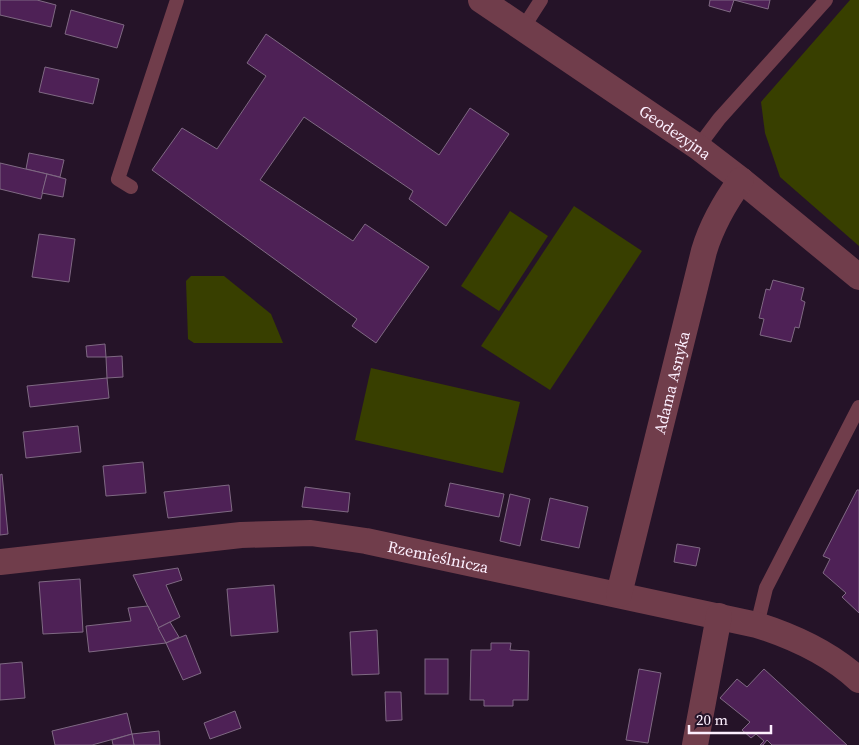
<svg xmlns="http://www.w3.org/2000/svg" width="859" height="745" viewBox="0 0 859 745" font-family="'Source Serif 4',serif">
<rect width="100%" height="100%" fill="#251328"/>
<g fill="#383f00">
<polygon points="850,0 859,0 859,246 780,177 765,133 761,102"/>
<polygon points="574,206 642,251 550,390 481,346"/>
<polygon points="510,211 548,236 499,311 461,286"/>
<polygon points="191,276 224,276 271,314 283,343 194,343 188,339 186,281"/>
<polygon points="371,368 520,402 503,473 355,440"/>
</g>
<g fill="#4e2156" stroke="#7f6983">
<polygon points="0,0 37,0 56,5 51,27 0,15"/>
<polygon points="710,0 770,0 768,9 734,0 730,12 709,6"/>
<polygon points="71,10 124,25 117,48 65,34"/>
<polygon points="266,34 439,155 470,108 509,134 446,226 409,199 413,191 304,117 260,180 353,241 365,224 429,267 376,343 352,326 357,319 152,170 182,128 217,149 266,76 247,63"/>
<polygon points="45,67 99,79 93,104 39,92"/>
<polygon points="29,153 64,160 60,177 26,169"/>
<polygon points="0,163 47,174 41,199 0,189"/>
<polygon points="47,174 66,179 63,197 42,193"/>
<polygon points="39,234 75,239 69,282 32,277"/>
<polygon points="773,280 804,288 801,300 805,302 799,328 795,327 791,342 760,335 764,319 759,318 766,289 770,290"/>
<polygon points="105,344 106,357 87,357 86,346"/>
<polygon points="122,356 123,377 107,378 106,357"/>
<polygon points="107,378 109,398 30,407 27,386"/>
<polygon points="78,426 81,452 26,458 23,432"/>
<polygon points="143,462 146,493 106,496 103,466"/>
<polygon points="2,474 8,534 0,535 0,475"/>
<polygon points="450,483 504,494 499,517 445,506"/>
<polygon points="229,485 232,511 168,518 164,492"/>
<polygon points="305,487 350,493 348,512 302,507"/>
<polygon points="857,490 859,490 859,613 842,597 846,593 823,573 830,559 823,556"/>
<polygon points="510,494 530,499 520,546 500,541"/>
<polygon points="550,498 588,507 579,548 541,540"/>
<polygon points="677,544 700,548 696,566 674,562"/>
<polygon points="178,568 182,580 166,585 180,617 158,628 133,575"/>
<polygon points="80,579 83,632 43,634 39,582"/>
<polygon points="274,585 278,632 231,636 227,589"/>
<polygon points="148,606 166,643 89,652 86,626 131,621 128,608"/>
<polygon points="170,622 179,637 166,643 158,628"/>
<polygon points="377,630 379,674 352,675 350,632"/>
<polygon points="186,635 201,673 183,680 166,643"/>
<polygon points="491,643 511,643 510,650 529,651 528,700 513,700 513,706 484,706 484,700 470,700 471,650 491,650"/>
<rect x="425" y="659" width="23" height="35"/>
<polygon points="22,662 25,698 0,700 0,664"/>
<polygon points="639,669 661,673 648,743 626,740"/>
<polygon points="764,669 847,745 772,745 767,740 763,745 760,745 764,741 756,734 751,738 742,730 750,722 720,698 737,679 747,687"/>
<polygon points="385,692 401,692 402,720 386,721"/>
<polygon points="235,711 241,728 210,739 204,723"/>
<polygon points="127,713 132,734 92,745 55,745 52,731"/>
<polygon points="159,731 160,745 134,745 132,734"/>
<polygon points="132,734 134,745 113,745 112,740"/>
</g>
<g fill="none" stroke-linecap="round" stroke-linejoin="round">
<g stroke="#703d4b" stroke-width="14">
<polyline points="523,28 541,0"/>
<polyline points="698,147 719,119 826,0"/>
<polyline points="131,187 118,179 177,0"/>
<polyline points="757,625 766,588 859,407"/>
</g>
<g stroke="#703d4b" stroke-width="26">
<path id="s1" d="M481,0L698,147L741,180L859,277"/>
<path id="s2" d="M0,562L241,535L311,533L366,541L757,625C795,637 830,653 859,680"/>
<path id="s3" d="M619,594L704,251C712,224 725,202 741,180"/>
<polyline points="695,745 719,616"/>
</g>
</g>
<g text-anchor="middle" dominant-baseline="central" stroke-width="4" stroke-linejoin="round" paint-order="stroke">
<g font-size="16" fill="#fceffe" stroke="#251328">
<text stroke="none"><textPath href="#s1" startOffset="235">Geodezyjna</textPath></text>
<text stroke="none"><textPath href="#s3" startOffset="218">Adama Asnyka</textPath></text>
<text stroke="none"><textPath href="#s2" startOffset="442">Rzemieślnicza</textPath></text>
</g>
</g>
<path d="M689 725v8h82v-8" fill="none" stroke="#fceffe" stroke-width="2.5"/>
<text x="696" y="725" font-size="15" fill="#fceffe" stroke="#251328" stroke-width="4" paint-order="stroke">20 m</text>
</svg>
